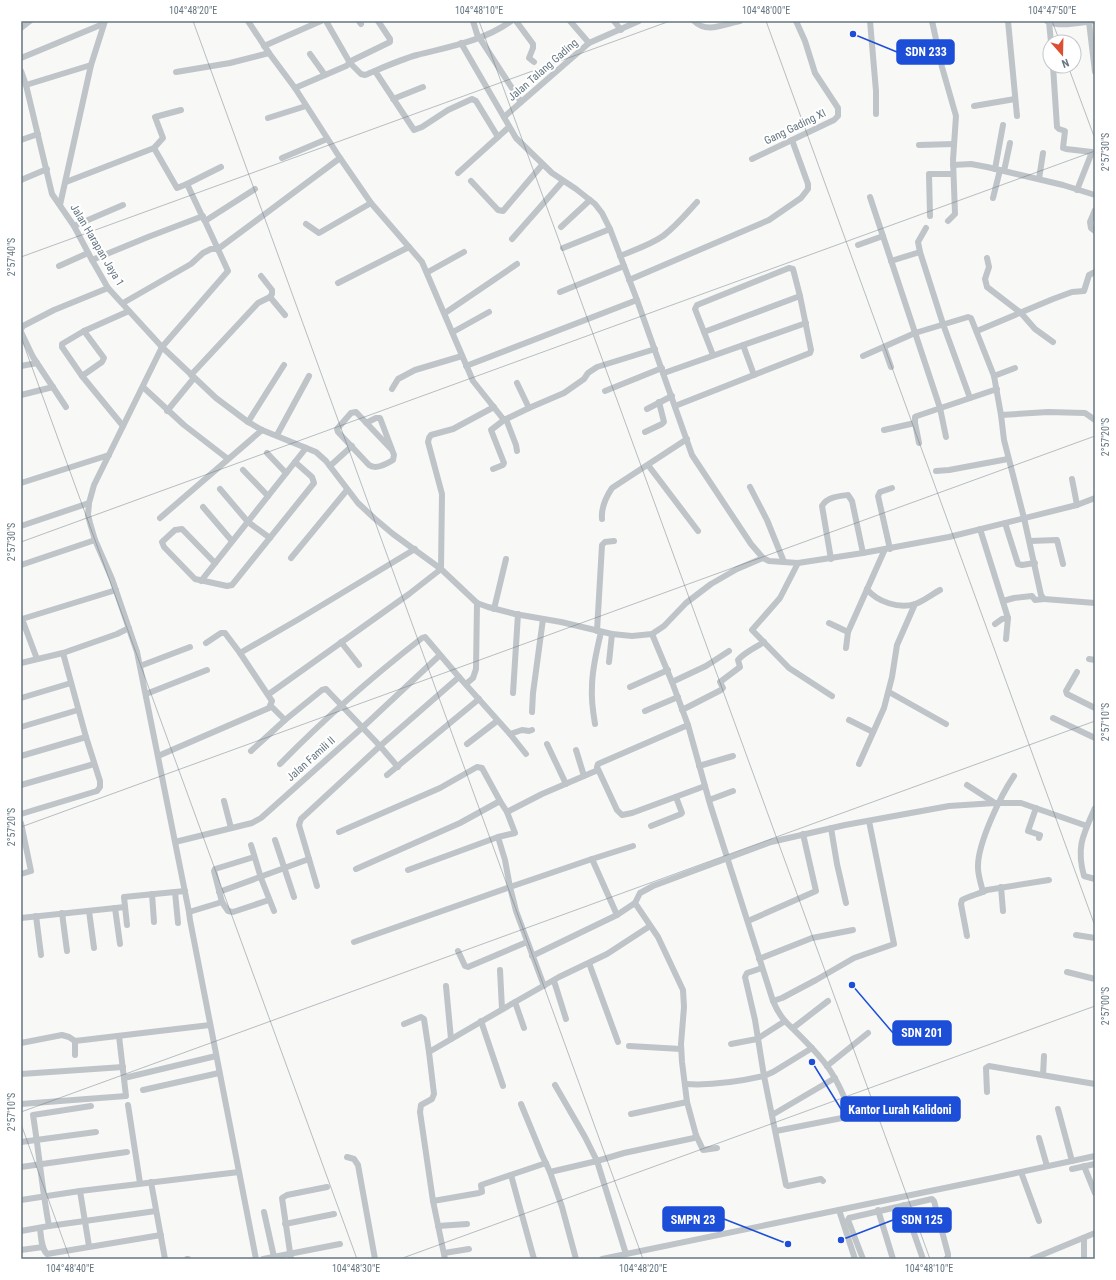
<svg xmlns="http://www.w3.org/2000/svg" width="1116" height="1280" viewBox="0 0 1116 1280" font-family="'Roboto Condensed',sans-serif">
<rect width="100%" height="100%" fill="#f8f8f6"/>
<g fill="none" stroke-linecap="round" stroke-linejoin="round">
<g stroke="#bfc4c8" stroke-width="6">
<polyline points="248,21 269,53 295,88 340,158 371,203 422,262 473,381 504,420 529,408 564,393 584,379 588,373 597,367 655,349"/>
<polyline points="326,21 350,63 353,60 390,42 390,39 378,21"/>
<polyline points="359,21 361,24"/>
<polyline points="473,21 477,34 521,102"/>
<polyline points="516,21 533,44 533,48 529,58 534,62"/>
<polyline points="570,21 589,43"/>
<polyline points="614,21 621,30"/>
<path d="M694,21C707,34 724,24 740,21"/>
<polyline points="870,21 876,91 876,114"/>
<polyline points="932,21 942,67 956,116 953,160 955,214 948,221"/>
<polyline points="1008,21 1017,116"/>
<path d="M1047,21C1061,28 1080,22 1095,21"/>
<polyline points="1049,22 1051,42"/>
<polyline points="1089,22 1095,72"/>
<polyline points="21,28 30,21"/>
<polyline points="461,43 516,138 552,173 576,189 595,204 602,213 610,229 637,300 692,455 751,544 763,558 769,561 798,563 863,553 949,537 1077,505 1095,498"/>
<polyline points="264,46 321,21"/>
<polyline points="310,54 325,75"/>
<polyline points="21,58 103,24"/>
<polyline points="1053,66 1057,127 1059,129 1065,131 1063,148 1066,149 1092,152 1077,190"/>
<polyline points="21,71 26,85 52,194 74,226 92,260 108,288 162,347 216,398 248,422 262,430 316,452 326,461 358,503 374,518 393,534 441,569 477,603 488,607 515,614 561,622 612,634 632,636 652,634 664,626 686,603 711,584 737,569 763,558"/>
<polyline points="375,71 414,130 422,127 448,110 472,99 476,101 498,137"/>
<polyline points="176,72 230,63 269,53"/>
<polyline points="26,85 91,65"/>
<path d="M295,88L346,66L350,63L361,74L365,75C382,68 399,60 417,55C448,47 484,41 511,21"/>
<polyline points="393,99 423,87"/>
<polyline points="974,106 1015,99"/>
<polyline points="504,117 589,43 639,21"/>
<polyline points="268,118 306,106"/>
<polyline points="21,140 38,134"/>
<polyline points="919,145 954,144"/>
<polyline points="154,148 163,138 155,117 181,110"/>
<polyline points="282,158 327,139"/>
<polyline points="752,159 834,120 838,116 838,108 815,73 805,41 796,21"/>
<polyline points="953,165 971,164 987,167 1063,185 1095,195"/>
<polyline points="995,169 1003,125"/>
<polyline points="1004,171 1010,143"/>
<polyline points="458,173 509,127"/>
<polyline points="1039,179 1043,153"/>
<polyline points="21,180 47,169"/>
<polyline points="471,181 498,210 503,211 542,165"/>
<polyline points="66,182 154,148 177,188 187,184"/>
<polyline points="255,189 205,221 228,271 162,347 94,485 89,503 88,515 90,523 95,540 112,579 137,652 189,912 190,920 256,1259"/>
<polyline points="870,197 940,408 946,437"/>
<polyline points="993,198 1000,170"/>
<polyline points="60,205 91,65 105,21"/>
<polyline points="1095,210 1090,222 1091,228 1095,231"/>
<polyline points="930,216 929,174 953,174"/>
<polyline points="204,220 187,184 221,167"/>
<polyline points="306,224 319,233 371,203"/>
<polyline points="74,226 123,205"/>
<polyline points="561,227 590,200"/>
<polyline points="512,239 563,181"/>
<polyline points="858,245 883,236"/>
<polyline points="563,248 610,229"/>
<polyline points="920,252 918,242 926,228"/>
<path d="M620,256C634,250 650,245 663,236C676,226 686,214 697,202"/>
<polyline points="987,258 989,267 985,279 987,287 1021,313 1035,329 1053,342"/>
<polyline points="92,260 148,237 203,216"/>
<polyline points="891,261 920,252 943,324 970,398"/>
<polyline points="59,266 88,253"/>
<polyline points="428,272 464,252"/>
<polyline points="261,276 272,290 272,294 270,297"/>
<polyline points="629,280 769,220 801,198 808,189 808,184 792,140"/>
<polyline points="338,283 409,247"/>
<polyline points="560,292 624,266"/>
<polyline points="123,303 191,264 203,253 211,249 218,249 340,158"/>
<polyline points="445,313 517,264"/>
<polyline points="21,329 23,326 54,310 108,288"/>
<polyline points="977,331 1053,299 1072,292 1084,291 1089,275 1095,272"/>
<polyline points="21,332 33,357 66,407"/>
<polyline points="453,332 489,312"/>
<polyline points="704,332 800,296"/>
<polyline points="743,345 754,375"/>
<polyline points="884,347 891,367"/>
<polyline points="863,356 915,333 968,317 971,318 994,376 1001,415 1004,440 1024,518 1041,595 1044,599 1095,603"/>
<polyline points="21,366 37,363"/>
<polyline points="466,366 637,300"/>
<polyline points="664,373 806,323"/>
<polyline points="191,375 258,303 270,297 285,315"/>
<polyline points="82,376 102,362 104,358 84,331"/>
<polyline points="994,376 1015,368"/>
<polyline points="517,383 529,408"/>
<polyline points="143,387 184,425 228,459"/>
<polyline points="392,389 398,379 415,370 462,356"/>
<polyline points="605,391 662,368"/>
<polyline points="21,395 53,387"/>
<polyline points="675,406 810,353 811,350 800,296 793,269 789,268 697,305 695,309 713,355"/>
<polyline points="647,409 672,396"/>
<polyline points="167,411 194,378"/>
<polyline points="1001,415 1048,412 1085,413 1095,420"/>
<polyline points="506,419 516,445 517,451"/>
<polyline points="248,422 284,365"/>
<path d="M366,423L376,418H380L394,455L393,460C386,464 376,470 369,465L338,432L337,429L351,413L356,412L392,450"/>
<polyline points="123,426 82,376 62,347 62,344 84,331 129,311"/>
<polyline points="884,430 915,423"/>
<polyline points="645,432 662,424 664,422 659,402"/>
<polyline points="277,435 309,376"/>
<polyline points="919,443 915,423 915,417 917,416 997,389"/>
<polyline points="267,453 286,473"/>
<polyline points="648,465 698,531"/>
<polyline points="330,466 352,446"/>
<polyline points="493,469 503,465 504,463 491,430 504,420"/>
<polyline points="243,470 268,496"/>
<polyline points="936,471 949,470 1008,459"/>
<polyline points="1072,479 1077,505"/>
<polyline points="21,483 109,455"/>
<polyline points="750,487 767,520 784,562"/>
<polyline points="220,489 248,522 270,538"/>
<polyline points="203,507 232,541"/>
<polyline points="160,518 262,430"/>
<path d="M602,519C601,508 606,497 612,488L687,439"/>
<polyline points="1005,523 1018,564 1022,565 1035,563"/>
<polyline points="21,526 89,503"/>
<polyline points="980,529 1008,618 1006,639"/>
<polyline points="1030,541 1057,540 1063,564"/>
<polyline points="890,549 878,496 880,492 892,488"/>
<polyline points="291,558 347,490"/>
<path d="M831,559L822,506C827,497 839,496 848,495L852,501L863,553"/>
<polyline points="215,563 182,529 175,530 162,542 164,547 195,579 227,586 232,585 314,483 312,477 295,462"/>
<polyline points="798,563 780,598 752,630 789,668 832,696"/>
<polyline points="21,565 95,540"/>
<polyline points="201,581 306,448"/>
<path d="M867,589C877,602 899,609 915,604C924,601 932,594 940,590"/>
<polyline points="1003,601 1014,598 1032,596 1035,600 1044,599"/>
<polyline points="494,609 506,559"/>
<polyline points="829,623 848,632"/>
<polyline points="995,624 1002,619 1008,618"/>
<polyline points="597,631 602,545 605,542 614,541"/>
<path d="M652,634L672,682L688,725L710,804L773,1001C776,1008 780,1016 786,1022C799,1035 812,1047 824,1062C836,1077 843,1094 850,1111V1114L847,1117L776,1131"/>
<polyline points="341,642 359,665"/>
<polyline points="206,643 221,633 225,633 240,653"/>
<polyline points="846,648 848,632 885,549"/>
<polyline points="37,659 22,619 116,590"/>
<polyline points="1089,659 1095,660"/>
<polyline points="609,662 612,634"/>
<polyline points="21,663 63,653 117,634 129,628"/>
<polyline points="140,666 190,647"/>
<polyline points="1077,672 1066,691 1067,694 1095,708"/>
<polyline points="672,682 706,666 729,651"/>
<polyline points="466,684 473,678 476,669 477,603"/>
<polyline points="630,687 668,670"/>
<polyline points="889,692 946,724"/>
<polyline points="513,693 518,614"/>
<polyline points="146,694 207,670"/>
<polyline points="269,694 409,594 441,569 442,494 428,442 429,438 431,435 453,429 494,407"/>
<polyline points="21,698 71,683"/>
<polyline points="271,706 285,720"/>
<path d="M682,710L721,690L723,688L720,682L740,667L738,660C745,652 755,648 764,642"/>
<polyline points="645,711 678,697"/>
<polyline points="532,712 533,693 543,619"/>
<polyline points="1053,718 1095,738"/>
<polyline points="849,720 873,732"/>
<path d="M595,724C593,712 591,700 592,687C592,668 597,650 601,632"/>
<polyline points="688,725 598,764 597,767 617,810 622,815 632,813 705,786"/>
<polyline points="21,727 78,710"/>
<polyline points="510,734 522,730 529,731 532,730"/>
<polyline points="467,744 497,721"/>
<polyline points="547,744 566,784"/>
<polyline points="576,750 584,776"/>
<polyline points="251,751 285,720 322,690 326,689 380,746 398,767"/>
<polyline points="21,756 86,737"/>
<polyline points="158,756 269,708 272,701 240,653 299,619 415,549"/>
<path d="M280,764C324,719 372,677 422,638L425,637L459,677"/>
<polyline points="859,764 884,708 892,677 897,645 915,604"/>
<polyline points="699,766 733,756"/>
<polyline points="387,775 479,699"/>
<polyline points="21,785 94,764"/>
<polyline points="967,785 995,803"/>
<polyline points="709,800 733,791"/>
<polyline points="224,801 231,828"/>
<polyline points="1036,808 1028,831 1040,835 1039,838"/>
<path d="M1095,808C1083,835 1076,847 1084,876L1095,879"/>
<polyline points="507,812 542,794 598,770"/>
<polyline points="21,814 97,791 100,787 100,781 86,737 63,653"/>
<polyline points="21,823 31,871 21,874"/>
<polyline points="651,826 681,814 682,813 676,797"/>
<polyline points="831,828 837,864 846,903"/>
<polyline points="339,832 440,788 477,767 482,768 500,801"/>
<polyline points="498,837 505,860 510,887 592,859"/>
<polyline points="275,840 294,897"/>
<polyline points="175,842 252,823 261,818 363,727 440,655"/>
<polyline points="251,845 261,878 274,911"/>
<polyline points="254,857 215,869 214,871 222,902 228,911 233,912 269,900"/>
<polyline points="356,869 460,823 500,801 507,812 515,833 498,837 408,870"/>
<polyline points="317,886 299,825 301,819 380,746 459,677 510,734 526,754"/>
<polyline points="1001,887 1003,911"/>
<polyline points="175,892 178,923"/>
<polyline points="219,892 309,859"/>
<path d="M983,892C981,884 978,875 978,868C977,844 1001,795 1014,776"/>
<polyline points="152,894 154,922"/>
<polyline points="115,908 120,944"/>
<polyline points="89,911 94,948"/>
<polyline points="189,912 222,902"/>
<polyline points="62,913 67,951"/>
<polyline points="617,915 592,859 633,846"/>
<polyline points="36,916 41,955"/>
<polyline points="21,918 125,907"/>
<polyline points="748,921 816,891 803,834"/>
<polyline points="127,925 124,897 185,891"/>
<polyline points="1076,935 1095,938"/>
<path d="M967,936L961,904L962,900C969,896 979,894 987,890L1049,880"/>
<polyline points="354,942 510,887 516,911 544,986"/>
<polyline points="458,951 465,966 468,967 527,942"/>
<polyline points="532,956 617,915 635,903"/>
<polyline points="759,959 812,938 853,930"/>
<polyline points="589,963 618,1042"/>
<polyline points="500,970 502,1009"/>
<polyline points="1067,972 1095,979"/>
<polyline points="554,981 566,1019"/>
<polyline points="446,986 451,1039"/>
<polyline points="773,1001 782,998 816,980 854,958 894,944 869,821"/>
<polyline points="515,1002 524,1028"/>
<polyline points="481,1021 503,1086"/>
<polyline points="404,1024 421,1017 424,1019 429,1052"/>
<polyline points="793,1028 828,1001"/>
<polyline points="21,1043 62,1035 69,1037 75,1041 210,1025"/>
<polyline points="731,1044 757,1039 785,1021"/>
<polyline points="629,1046 681,1049"/>
<polyline points="812,1048 773,1072 764,1076 786,1185 788,1186 821,1179 823,1181"/>
<polyline points="75,1055 75,1041"/>
<polyline points="827,1066 868,1033"/>
<polyline points="21,1074 123,1067"/>
<polyline points="1043,1075 1044,1056"/>
<polyline points="124,1078 216,1056"/>
<path d="M685,1084C712,1086 737,1082 764,1076L755,1020L745,977L747,973L762,968"/>
<polyline points="143,1090 219,1073"/>
<polyline points="987,1092 986,1068 989,1066 1095,1084"/>
<polyline points="21,1104 126,1096 119,1036"/>
<polyline points="521,1104 542,1155 550,1172 597,1161 585,1137 555,1085"/>
<polyline points="128,1105 140,1183"/>
<polyline points="1058,1109 1072,1161"/>
<polyline points="631,1114 687,1102"/>
<polyline points="772,1115 835,1078"/>
<polyline points="696,1135 703,1150 717,1148"/>
<polyline points="1039,1138 1047,1166"/>
<polyline points="21,1142 96,1132"/>
<polyline points="347,1157 354,1159 358,1165 375,1259"/>
<polyline points="1084,1166 1095,1193"/>
<polyline points="21,1167 127,1152"/>
<polyline points="1072,1169 1095,1164"/>
<polyline points="550,1172 562,1207 576,1259"/>
<polyline points="1021,1172 1039,1221"/>
<polyline points="511,1175 534,1259"/>
<polyline points="151,1182 165,1259"/>
<polyline points="80,1191 89,1246"/>
<polyline points="21,1200 80,1191 239,1172"/>
<polyline points="433,1201 479,1193 482,1192 481,1185 546,1163"/>
<polyline points="904,1205 923,1259"/>
<polyline points="839,1210 855,1259"/>
<polyline points="878,1210 893,1259"/>
<polyline points="264,1212 274,1257"/>
<polyline points="285,1224 334,1214"/>
<polyline points="49,1226 156,1211"/>
<polyline points="438,1226 467,1224"/>
<path d="M40,1228C41,1236 41,1248 47,1254L161,1235"/>
<path d="M21,1231L49,1226C42,1189 39,1152 33,1115L91,1106"/>
<polyline points="1084,1238 1084,1259"/>
<polyline points="21,1250 43,1247"/>
<polyline points="444,1253 469,1249"/>
<polyline points="626,1254 597,1161 624,1153 694,1138 696,1135 687,1102 682,1062 681,1044 684,1007 683,990 658,937 635,903 640,893 653,886 771,842 845,825 949,806 995,803 1021,803 1087,826"/>
<polyline points="187,1259 188,1259"/>
<polyline points="263,1259 340,1244"/>
<polyline points="291,1259 282,1198 287,1195 327,1187"/>
<polyline points="445,1259 433,1201 420,1112 421,1105 432,1099 434,1094 429,1052 515,1002 559,977 607,954 650,926"/>
<polyline points="602,1259 993,1178 1095,1156"/>
<polyline points="863,1259 848,1220 849,1218 932,1199 934,1201 948,1254 948,1257 946,1259"/>
<polyline points="1032,1259 1095,1233"/>
</g>
</g>
<path fill="none" stroke="#657680" stroke-width="1" stroke-opacity="0.45" d="M193,21L643,1259M479,21L930,1259M766,21L1095,926M1052,21L1060,42M1068,66L1095,139M21,257L670,21M21,337L357,1259M21,542L1095,151M21,827L1095,436M21,1112L1095,721M21,1124L70,1259M400,1259L1095,1006"/>
<g text-anchor="middle" dominant-baseline="central" stroke-width="4" stroke-linejoin="round" paint-order="stroke">
<g font-size="11" fill="#657680" stroke="#fff">
<text transform="translate(543 70) rotate(-41)">Jalan Talang Gading</text>
<text transform="translate(795 127) rotate(-26)">Gang Gading XI</text>
<text transform="translate(97 245) rotate(59)">Jalan Harapan Jaya 1</text>
<text transform="translate(311 759) rotate(-42)">Jalan Famili II</text>
</g>
</g>
<path fill="none" stroke="#1d4ed8" stroke-width="1.5" d="M853 34L897 52M852 985L893 1033M812 1062L841 1109M788 1244L724 1219M841 1240L893 1220"/>
<g fill="#1d4ed8" stroke="#fff" stroke-width="1.5">
<circle cx="853" cy="34" r="4"/>
<circle cx="852" cy="985" r="4"/>
<circle cx="812" cy="1062" r="4"/>
<circle cx="788" cy="1244" r="4"/>
<circle cx="841" cy="1240" r="4"/>
</g>
<g fill="#1d4ed8" stroke="#1d4ed8" stroke-width="1.5">
<rect x="897" y="40" width="57" height="24" rx="4"/>
<rect x="893" y="1021" width="58" height="24" rx="4"/>
<rect x="841" y="1097" width="119" height="24" rx="4"/>
<rect x="663" y="1207" width="61" height="24" rx="4"/>
<rect x="893" y="1208" width="58" height="24" rx="4"/>
</g>
<g font-size="12" text-anchor="middle" font-weight="bold" fill="#fff">
<text x="926" y="56">SDN 233</text>
<text x="922" y="1037">SDN 201</text>
<text x="900" y="1114">Kantor Lurah Kalidoni</text>
<text x="693" y="1224">SMPN 23</text>
<text x="922" y="1224">SDN 125</text>
</g>
<rect width="1116" height="1280" fill="none" stroke="#ffffff" stroke-width="44"/>
<g transform="translate(1062 54) rotate(160)"><circle r="19" fill="#ffffff" stroke="#c1c8cc"/>
<path d="M0-3L7 15L0 10L-7 15Z" fill="#dc4f32"/>
<text y="-6" font-size="11" font-weight="bold" text-anchor="middle" fill="#657680">N</text>
</g>
<rect x="22" y="22" width="1072" height="1236" fill="none" stroke="#657680" stroke-width="1.5"/>
<g font-size="10" text-anchor="middle" fill="#657680">
<text x="193" y="14">104°48'20"E</text>
<text x="479" y="14">104°48'10"E</text>
<text x="766" y="14">104°48'00"E</text>
<text x="1052" y="14">104°47'50"E</text>
<text transform="translate(1105 152) rotate(-90)" y="4">2°57'30"S</text>
<text transform="translate(11 257) rotate(-90)" y="4">2°57'40"S</text>
<text transform="translate(1105 437) rotate(-90)" y="4">2°57'20"S</text>
<text transform="translate(11 542) rotate(-90)" y="4">2°57'30"S</text>
<text transform="translate(1105 722) rotate(-90)" y="4">2°57'10"S</text>
<text transform="translate(11 827) rotate(-90)" y="4">2°57'20"S</text>
<text transform="translate(1105 1006) rotate(-90)" y="4">2°57'00"S</text>
<text transform="translate(11 1112) rotate(-90)" y="4">2°57'10"S</text>
<text x="70" y="1272">104°48'40"E</text>
<text x="356" y="1272">104°48'30"E</text>
<text x="643" y="1272">104°48'20"E</text>
<text x="929" y="1272">104°48'10"E</text>
</g>
</svg>
